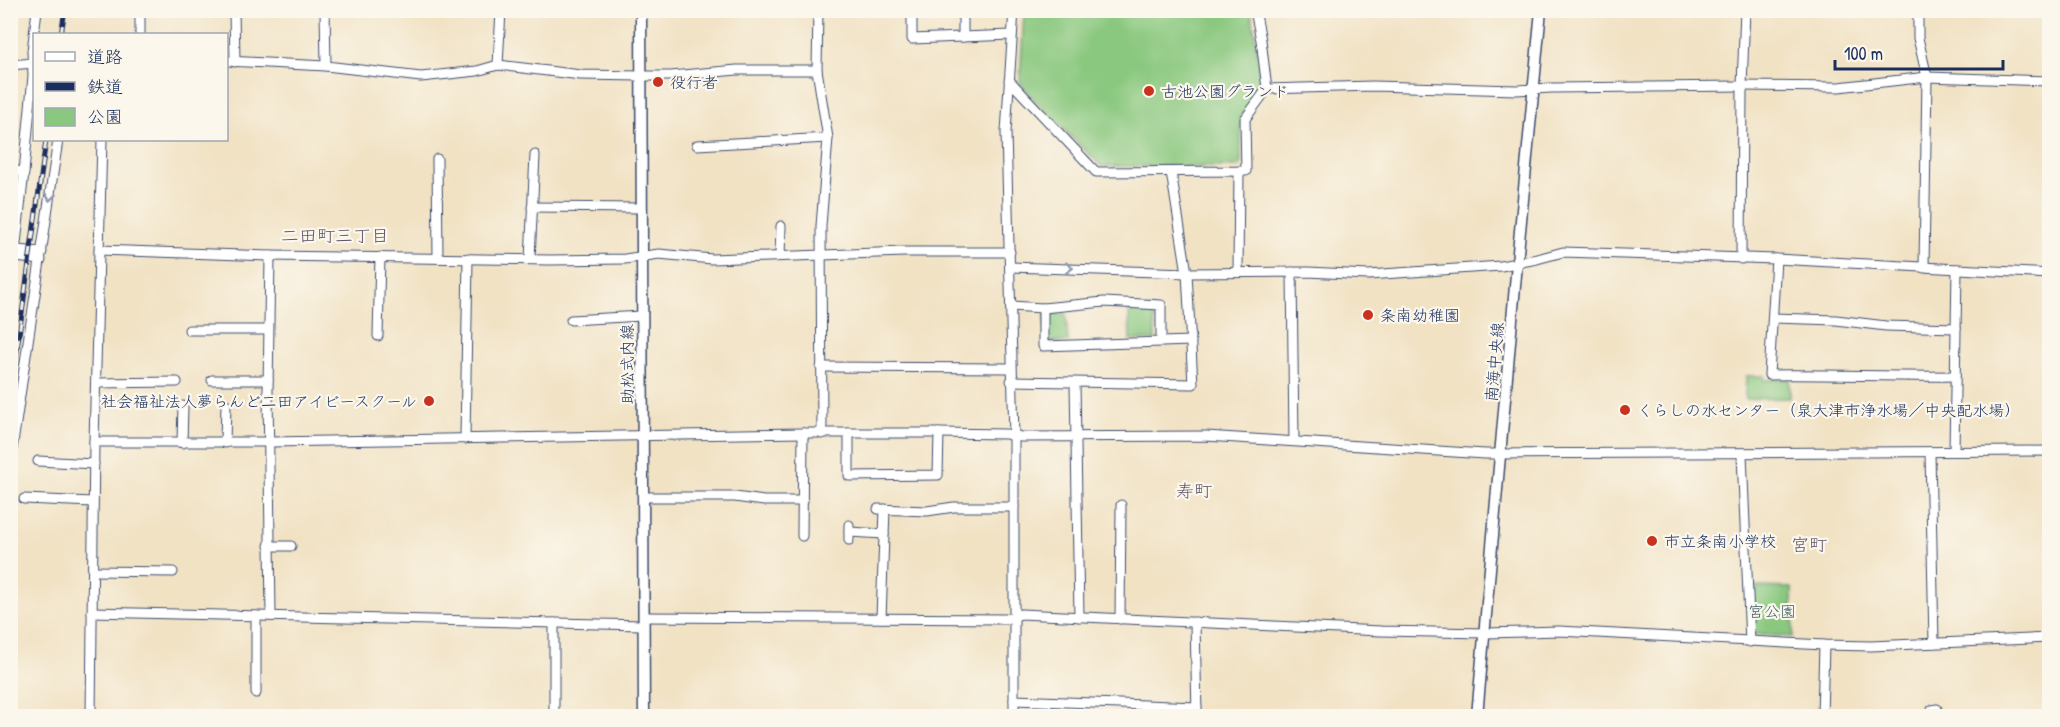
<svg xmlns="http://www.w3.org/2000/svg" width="2060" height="727" viewBox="0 0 2060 727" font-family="'Patrick Hand','Klee One',sans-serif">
<rect width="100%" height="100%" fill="#fbf7ec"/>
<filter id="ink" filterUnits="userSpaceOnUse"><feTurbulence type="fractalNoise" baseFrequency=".0167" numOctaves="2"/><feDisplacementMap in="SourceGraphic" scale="12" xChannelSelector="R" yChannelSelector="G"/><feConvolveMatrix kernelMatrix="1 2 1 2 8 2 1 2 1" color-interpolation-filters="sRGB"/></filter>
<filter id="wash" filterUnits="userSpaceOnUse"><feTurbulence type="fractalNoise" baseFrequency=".008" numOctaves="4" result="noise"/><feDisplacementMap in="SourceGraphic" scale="24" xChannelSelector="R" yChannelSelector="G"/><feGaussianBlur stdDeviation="1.35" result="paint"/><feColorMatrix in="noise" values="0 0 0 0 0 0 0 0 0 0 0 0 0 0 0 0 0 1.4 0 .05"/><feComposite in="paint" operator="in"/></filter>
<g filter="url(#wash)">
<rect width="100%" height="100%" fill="#f1e2c4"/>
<g fill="#8ac87f" stroke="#527c6e" stroke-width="1.5">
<polygon points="1024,11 1251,11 1255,34 1261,83 1258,92 1241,116 1241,164 1239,167 1101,166 1036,102 1020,83"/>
<polygon points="1154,309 1155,340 1130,340 1129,310"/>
<polygon points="1045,313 1066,314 1068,342 1045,342"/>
<polygon points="1746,376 1764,376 1764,380 1790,379 1790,398 1745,399"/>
<polygon points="1751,587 1792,588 1793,637 1752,634"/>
</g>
</g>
<g filter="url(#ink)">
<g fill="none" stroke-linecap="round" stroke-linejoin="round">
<defs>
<g id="minor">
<polyline points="140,10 140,34"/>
<polyline points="234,10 235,62"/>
<polyline points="325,10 326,66"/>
<polyline points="818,10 817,70 828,138 821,226 822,434"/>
<polyline points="912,10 912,39 1012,35"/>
<polyline points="963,10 963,37"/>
<polyline points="1014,10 1006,132 1014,436 1014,716"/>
<polyline points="1255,10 1261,40 1267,89 1373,86 1517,90 1551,88 1742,86 1839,87 1927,77 2050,81"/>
<polyline points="1918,10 1918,38 1927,77 1924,268"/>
<polyline points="226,61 326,66 421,77 477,71 498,65 581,75 641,76 671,76 737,70 817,70"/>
<polyline points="10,65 34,63"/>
<polyline points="498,65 501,10"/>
<polyline points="1009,80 1096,172 1246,171 1245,119 1267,89"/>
<polyline points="697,145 828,138"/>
<polyline points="437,159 438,258"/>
<polyline points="10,170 24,172"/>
<polyline points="532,207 641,208"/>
<polyline points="17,250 42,252"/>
<polyline points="99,250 270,256 550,260 625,259 659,254 712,259 904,252 1010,252"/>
<polyline points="270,256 268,390 271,616"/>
<polyline points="780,256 781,226"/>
<polyline points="16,257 41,260"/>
<polyline points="530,259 535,155"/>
<polyline points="1741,259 1742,86 1745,10"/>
<path d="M1776,259L1769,375C1831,374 1893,377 1955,376"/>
<polyline points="1010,267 1187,273 1308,272 1368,275 1501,266 1537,259 1563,252 1776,259 2050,274"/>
<polyline points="1238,272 1239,171"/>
<polyline points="1292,272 1294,441"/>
<polyline points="10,297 24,172 33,76 32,51 37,10"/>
<polyline points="1011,306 1043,308 1043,346 1191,341"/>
<polyline points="1043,308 1104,302 1161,305 1161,342"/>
<polyline points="1773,318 1836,320 1886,326 1956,328"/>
<polyline points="571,320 642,316"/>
<polyline points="189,330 268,330"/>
<polyline points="378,336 380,257"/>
<polyline points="821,367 1011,368"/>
<polyline points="212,380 268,380"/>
<polyline points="1011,381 1193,384 1187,273 1171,172"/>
<polyline points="96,383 177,382"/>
<polyline points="1075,383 1079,617"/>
<polyline points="849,433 849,476 938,475 939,433"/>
<polyline points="465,439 468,258"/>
<polyline points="94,442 270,442 803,433 939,433 1006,434 1021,437 1206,436 1485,454 2050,451"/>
<polyline points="182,443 183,406"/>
<polyline points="225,443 226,404"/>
<polyline points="1954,451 1957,269"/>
<polyline points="1930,452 1934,643"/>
<polyline points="1742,454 1750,642"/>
<polyline points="38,461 94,464"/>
<polyline points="10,463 58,140"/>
<polyline points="643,497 735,497 764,501 803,501"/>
<polyline points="24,499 93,502"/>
<polyline points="878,509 927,511 954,507 1014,507"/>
<polyline points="849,532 884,534"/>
<polyline points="802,536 803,433"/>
<polyline points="849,540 849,525"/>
<polyline points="269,546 291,546"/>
<polyline points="93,571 173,572"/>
<polyline points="92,612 643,625"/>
<polyline points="644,617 1006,619 1021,614 1381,631 1486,633 1559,631 1824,645 1871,646 2050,638"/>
<polyline points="881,618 885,509"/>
<polyline points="1120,619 1121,505"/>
<polyline points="1195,622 1197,716"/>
<polyline points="554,623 554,716"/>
<polyline points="256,693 256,616"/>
<polyline points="1014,700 1197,707"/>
<polyline points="91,716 94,442 102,140"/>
<polyline points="1822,716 1824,645"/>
<polyline points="1932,716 1932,710 1937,709"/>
</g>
<g id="tertiary">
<polyline points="641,10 644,716"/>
<polyline points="1477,716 1518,252 1541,10"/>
</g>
</defs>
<use href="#minor" stroke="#3b4a6d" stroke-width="11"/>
<use href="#tertiary" stroke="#3b4a6d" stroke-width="13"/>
<use href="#minor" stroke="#fff" stroke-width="9"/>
<use href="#tertiary" stroke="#fff" stroke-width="10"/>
<defs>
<g id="rail">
<polyline points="61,34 65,10"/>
<polyline points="10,400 46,140"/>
</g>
</defs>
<use href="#rail" stroke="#1b2f5e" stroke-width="5"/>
<use href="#rail" stroke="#fbf7ec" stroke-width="3" stroke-dasharray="9" stroke-linecap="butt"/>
</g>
<defs><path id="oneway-chevron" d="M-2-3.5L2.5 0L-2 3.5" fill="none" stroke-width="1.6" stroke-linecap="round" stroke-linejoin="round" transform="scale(1.5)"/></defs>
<g stroke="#8d97ae">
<use href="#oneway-chevron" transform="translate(50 197) rotate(98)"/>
<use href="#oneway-chevron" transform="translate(1069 268) rotate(2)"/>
</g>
</g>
<g fill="#c8321e" stroke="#fbf7ec" stroke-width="2">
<circle cx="658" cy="82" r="6"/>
<circle cx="1149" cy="91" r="6"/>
<circle cx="1368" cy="315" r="6"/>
<circle cx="429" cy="401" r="6"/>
<circle cx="1625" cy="410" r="6"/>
<circle cx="1652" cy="541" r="6"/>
</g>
<g text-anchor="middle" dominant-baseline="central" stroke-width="4.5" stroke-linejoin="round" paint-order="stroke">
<g font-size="16" fill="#1b2f5e" stroke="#fbf7ec" text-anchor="start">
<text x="670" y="82">役行者</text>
<text x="1161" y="91">古池公園グランド</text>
<text x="1380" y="315">条南幼稚園</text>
<text x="417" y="401" text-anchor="end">社会福祉法人夢らんど二田アイビースクール</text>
<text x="1637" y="410">くらしの水センター（泉大津市浄水場／中央配水場）</text>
<text x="1664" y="541">市立条南小学校</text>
</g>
<g font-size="16" fill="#1b2f5e" stroke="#fbf7ec">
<text transform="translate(1494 362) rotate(-85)">南海中央線</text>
<text transform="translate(627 364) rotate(-90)">助松式内線</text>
</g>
<g font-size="16" fill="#3c5d68" stroke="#fbf7ec">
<text x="1772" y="611">宮公園</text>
</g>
<g font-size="18" fill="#605367" stroke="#fbf7ec">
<text x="335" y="235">二田町三丁目</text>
<text x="1194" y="490">寿町</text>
<text x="1809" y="544">宮町</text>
</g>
</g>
<rect width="2060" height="727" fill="none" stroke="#fbf7ec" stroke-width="36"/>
<rect x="33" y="33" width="195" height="108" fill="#fbf7ec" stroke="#a1a7b3" stroke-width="1.5"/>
<rect x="45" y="52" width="30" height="9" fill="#ffffff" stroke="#a1a7b3" stroke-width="1.5"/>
<text x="87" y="63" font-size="18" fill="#1b2f5e">道路</text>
<rect x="45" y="82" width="30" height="9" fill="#1b2f5e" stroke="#a1a7b3" stroke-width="1.5"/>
<text x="87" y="93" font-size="18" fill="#1b2f5e">鉄道</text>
<rect x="45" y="108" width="30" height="18" fill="#8ac87f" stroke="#a1a7b3" stroke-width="1.5"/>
<text x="87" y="123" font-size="18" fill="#1b2f5e">公園</text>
<path d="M1835 60v9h168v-9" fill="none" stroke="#1b2f5e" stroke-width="3"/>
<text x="1844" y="60" font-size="18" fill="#1b2f5e" stroke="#fbf7ec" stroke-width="4.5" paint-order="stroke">100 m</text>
</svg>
